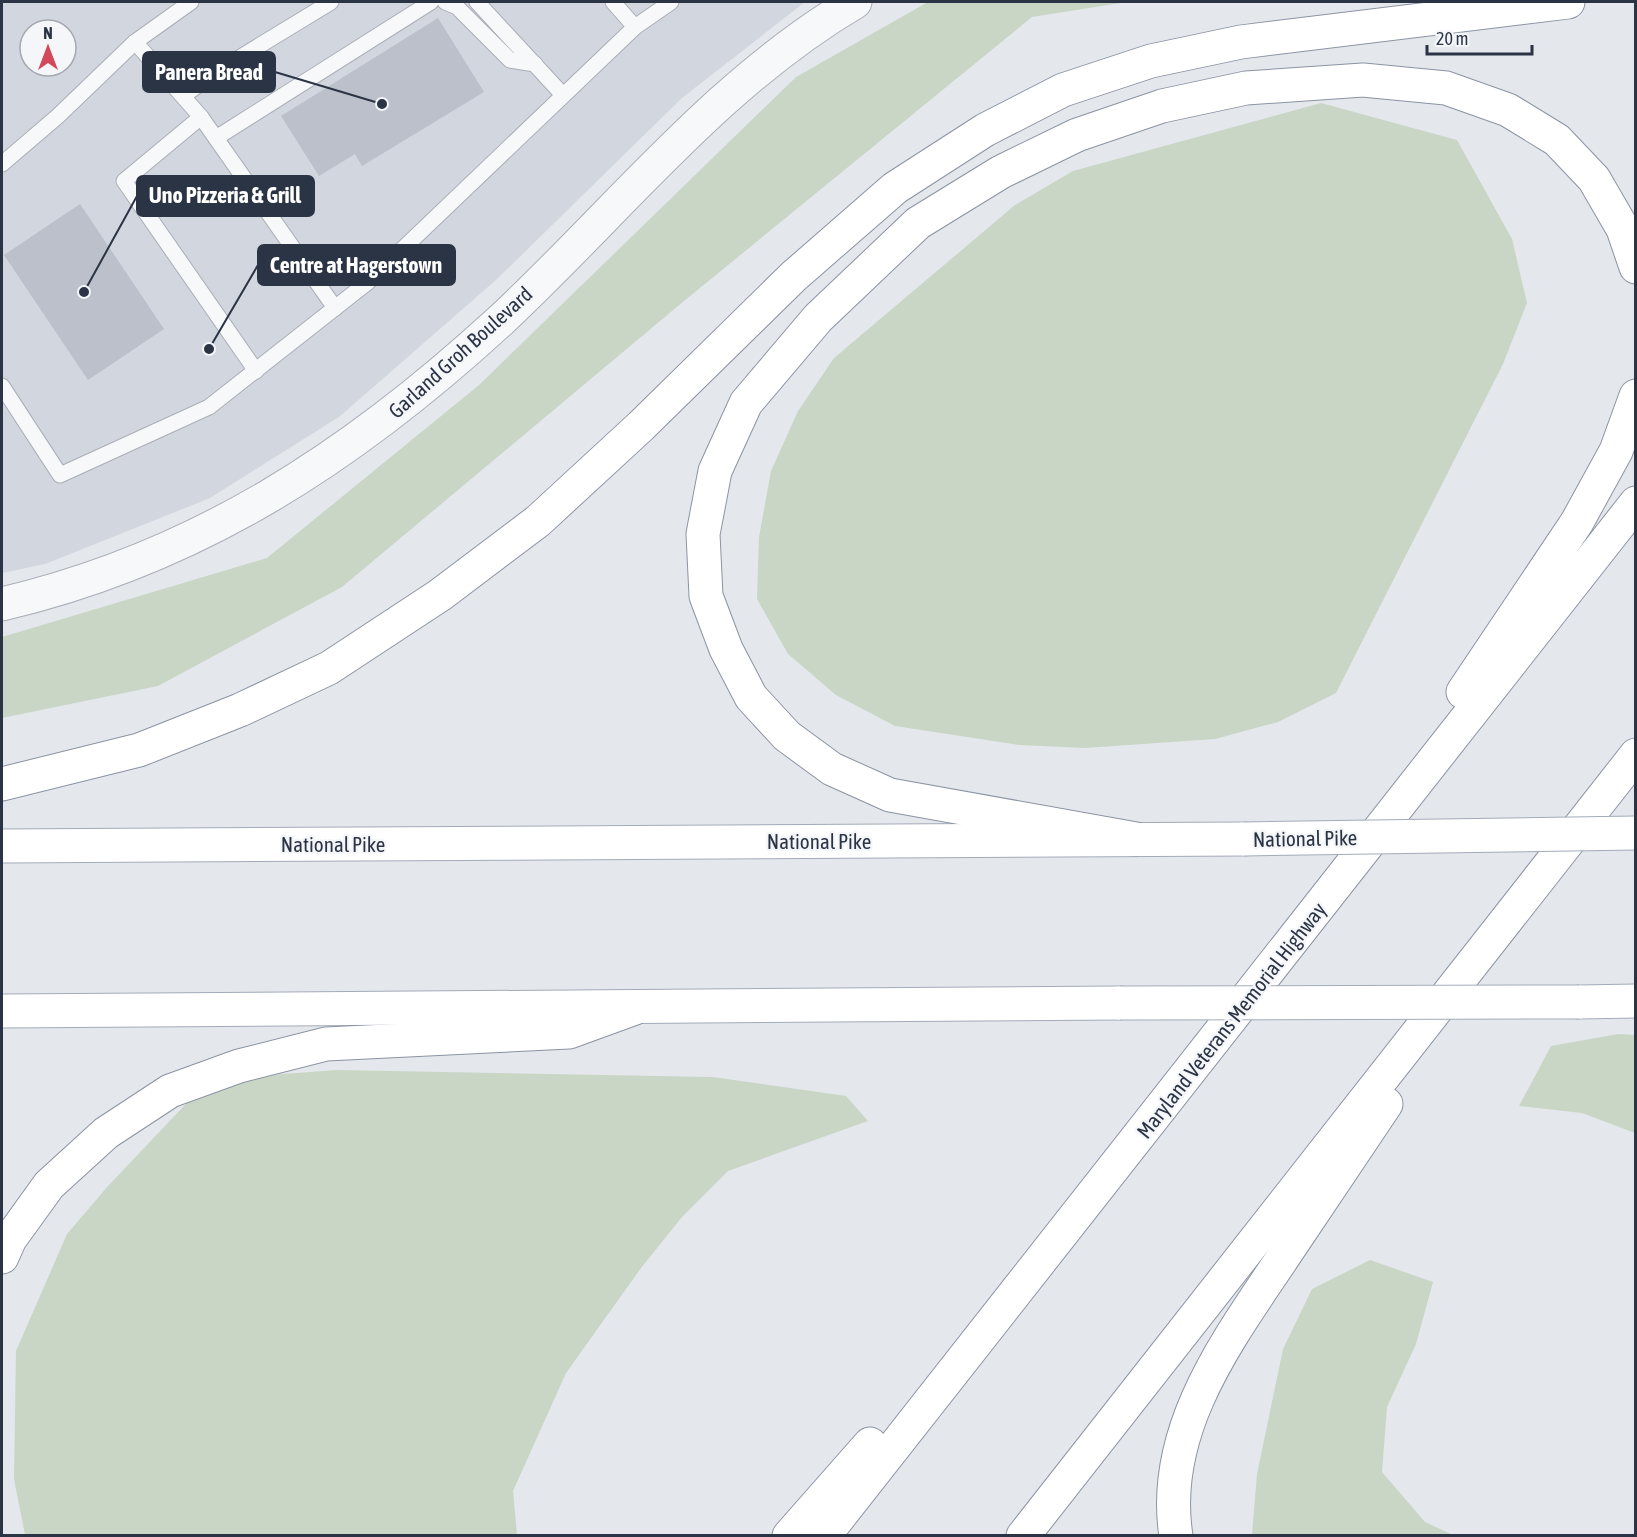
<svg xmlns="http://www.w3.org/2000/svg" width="1637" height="1537" viewBox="0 0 1637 1537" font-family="'Asap Condensed',sans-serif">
<rect width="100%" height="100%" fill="#e4e7ec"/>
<path fill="#d2d6de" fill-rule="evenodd" d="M2,2H805L682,98L496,280L339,417L210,498L45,564L2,573ZM30,30H66V66H30Z"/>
<g fill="#c9d6c5">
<polygon points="928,2 1127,2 1032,17 684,301 342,587 158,686 2,718 2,637 267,558 479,385 796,77"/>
<polygon points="1321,103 1457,140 1512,239 1527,303 1503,364 1336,693 1278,722 1215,739 1085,748 1020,745 895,726 836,695 788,654 757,599 759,537 771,471 798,411 834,358 1015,205 1073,171"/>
<polygon points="1618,1034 1635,1035 1635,1133 1582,1113 1519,1106 1551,1046"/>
<polygon points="337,1070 713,1077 846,1096 868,1121 728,1171 682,1217 641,1268 566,1373 513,1491 517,1535 25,1535 14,1479 16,1351 67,1234 108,1186 202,1087 270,1075"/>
<polygon points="1370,1260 1433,1282 1416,1344 1387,1407 1382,1472 1425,1522 1453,1535 1252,1535 1257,1474 1283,1349 1312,1289"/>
</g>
<g fill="#bbc0ca">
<polygon points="438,18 484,92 362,166 355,154 319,176 281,116"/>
<polygon points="80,204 164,329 88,380 4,255"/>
</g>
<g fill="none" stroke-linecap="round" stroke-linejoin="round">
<defs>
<g id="service">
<polyline points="445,2 457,7 510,60 535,64"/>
<polyline points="477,2 563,95"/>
<polyline points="613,2 635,27"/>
<polyline points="135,42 201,117 124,181 256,371"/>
<polyline points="183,96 221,69 331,2"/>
<polyline points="201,117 335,308"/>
<polyline points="216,138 431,2"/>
<polyline points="2,164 58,116 135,42 191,2"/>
<polyline points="2,386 60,475 209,407 368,282 635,27 671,2"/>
</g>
<path id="tertiary" d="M2,604C198,558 353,456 500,321C617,212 716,84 855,2"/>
<g id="primary">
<polyline points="2,846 1244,839"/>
<polyline points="1579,1002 1636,1001"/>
<polyline points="2,1011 1120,1003"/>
</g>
<g id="motorway">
<polyline points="1463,692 1577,522 1616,451 1636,396"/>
<polyline points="2,784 139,750 240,710 329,668 440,595 538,521 641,426 794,276 895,188 985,130 1063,90 1151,61 1241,42 1568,2"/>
<polyline points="1136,839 890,795 832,769 787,736 751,697 726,649 706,596 703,534 715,471 746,403 818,318 918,223 1001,172 1077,135 1162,106 1246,88 1363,80 1446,88 1508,110 1557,140 1594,179 1623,229 1636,267"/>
<polyline points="2,1257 10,1239 49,1185 106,1133 170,1091 239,1066 326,1044 569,1032 635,1008"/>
<polyline points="789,1536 870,1444"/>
<polyline points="824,1536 1636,503"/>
<polyline points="1023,1536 1636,755"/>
<path d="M1176,1536C1159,1428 1231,1336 1286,1253C1319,1203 1353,1154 1386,1104"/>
</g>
</defs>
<use href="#service" stroke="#a9aeb7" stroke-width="17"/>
<use href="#tertiary" stroke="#a9aeb7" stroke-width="35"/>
<use href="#primary" stroke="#a3abb8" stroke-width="35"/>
<use href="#motorway" stroke="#8b94a3" stroke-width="35"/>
<use href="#service" stroke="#f7f8fa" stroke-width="15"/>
<use href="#tertiary" stroke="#f7f8fa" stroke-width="33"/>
<use href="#primary" stroke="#fff" stroke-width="33"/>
<use href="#motorway" stroke="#fff" stroke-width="33"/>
<defs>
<g id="primary-bridge">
<polyline points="1244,839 1636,833"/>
<polyline points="1120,1003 1579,1002"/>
</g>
</defs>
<use href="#primary-bridge" stroke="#a3abb8" stroke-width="35" stroke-linecap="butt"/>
<use href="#primary-bridge" stroke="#fff" stroke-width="33"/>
</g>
<g text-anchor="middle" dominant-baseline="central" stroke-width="4.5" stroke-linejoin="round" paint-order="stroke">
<g font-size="21" fill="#2b3445" stroke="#f4f6f9">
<text transform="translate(460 352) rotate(-42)">Garland Groh Boulevard</text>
<text transform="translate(1305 838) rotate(-1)">National Pike</text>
<text x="819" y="841">National Pike</text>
<text x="333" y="844">National Pike</text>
<text transform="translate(1231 1020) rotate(-52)">Maryland Veterans Memorial Highway</text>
</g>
</g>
<path fill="none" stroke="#2b3445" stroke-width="2" d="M382 104L275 72M84 292L137 196M209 349L258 265"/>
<g fill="#2b3445" stroke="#f4f6f9" stroke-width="2">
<circle cx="382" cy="104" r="6"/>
<circle cx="84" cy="292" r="6"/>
<circle cx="209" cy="349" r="6"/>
</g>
<g fill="#2b3445" stroke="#2b3445" stroke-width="2">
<rect x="143" y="52" width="132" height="40" rx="6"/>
<rect x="137" y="176" width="177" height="40" rx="6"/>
<rect x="258" y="245" width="197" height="40" rx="6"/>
</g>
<g font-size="22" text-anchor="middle" font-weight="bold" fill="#fff">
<text x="209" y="80">Panera Bread</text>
<text x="225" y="203">Uno Pizzeria &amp; Grill</text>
<text x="356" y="273">Centre at Hagerstown</text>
</g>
<rect width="1637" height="1537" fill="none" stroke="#2b3445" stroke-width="6"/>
<g transform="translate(48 48)"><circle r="28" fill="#f4f6f9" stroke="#a4a8b1" stroke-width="1.5"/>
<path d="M0-4.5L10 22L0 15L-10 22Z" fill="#d1495b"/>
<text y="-9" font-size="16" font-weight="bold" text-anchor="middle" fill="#2b3445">N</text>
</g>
<path d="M1427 45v9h105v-9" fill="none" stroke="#2b3445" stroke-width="3"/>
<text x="1436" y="45" font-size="18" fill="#2b3445" stroke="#f4f6f9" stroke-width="4.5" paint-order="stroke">20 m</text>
</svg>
